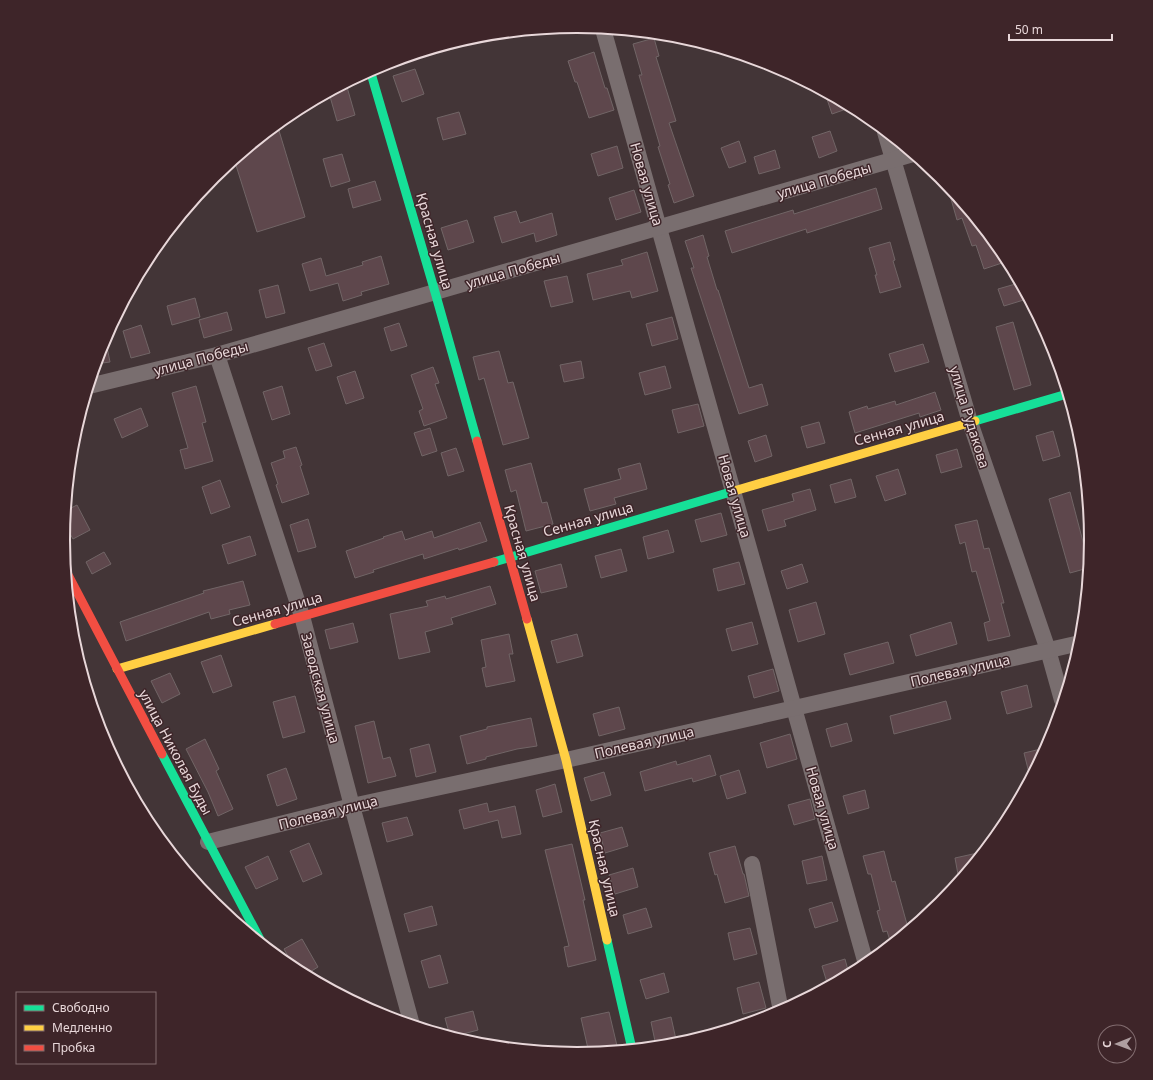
<svg xmlns="http://www.w3.org/2000/svg" width="1153" height="1080" viewBox="0 0 1153 1080" font-family="'Noto Sans',sans-serif">
<rect width="100%" height="100%" fill="#433537"/>
<g fill="#5e474c" stroke="#716566">
<polygon points="654,38 659,56 656,57 676,121 669,123 694,196 674,203 668,185 670,184 658,147 660,146 639,75 642,75 633,44"/>
<polygon points="594,52 605,88 607,88 614,110 589,118 577,82 575,82 568,61"/>
<polygon points="415,69 424,94 402,102 393,76"/>
<polygon points="347,87 355,115 337,121 329,93"/>
<polygon points="825,93 852,107 832,114"/>
<polygon points="459,112 466,134 443,140 437,118"/>
<polygon points="277,124 305,217 257,232 234,159"/>
<polygon points="830,131 837,151 819,158 812,137"/>
<polygon points="739,141 746,162 729,168 721,148"/>
<polygon points="617,146 623,168 598,176 591,154"/>
<polygon points="775,150 780,168 759,174 754,157"/>
<polygon points="342,154 350,181 331,187 323,159"/>
<polygon points="375,181 381,200 353,208 348,189"/>
<polygon points="947,185 1004,255 1008,261 984,269 976,245 972,246 962,218 957,220"/>
<polygon points="876,188 882,209 807,233 806,229 732,253 725,231 793,210 794,214"/>
<polygon points="634,190 641,212 616,220 609,198"/>
<polygon points="516,211 520,223 552,213 557,235 536,242 534,233 502,243 494,217"/>
<polygon points="467,220 474,242 448,250 441,228"/>
<polygon points="703,235 709,256 707,257 717,290 718,290 749,388 762,384 768,405 739,414 691,268 694,268 685,241"/>
<polygon points="890,242 895,260 893,261 901,287 880,293 875,275 877,275 869,248"/>
<polygon points="647,252 658,291 632,298 630,291 593,300 587,274 623,265 621,260"/>
<polygon points="381,256 389,284 361,292 362,295 343,301 338,283 310,291 302,264 321,258 326,276 363,265 362,262"/>
<polygon points="567,276 573,302 551,307 544,281"/>
<polygon points="1019,283 1027,299 1004,306 998,289"/>
<polygon points="278,285 285,313 266,318 259,290"/>
<polygon points="195,298 200,317 172,325 167,306"/>
<polygon points="227,312 232,330 204,338 199,320"/>
<polygon points="672,317 678,339 652,346 646,324"/>
<polygon points="1013,322 1031,385 1014,390 996,327"/>
<polygon points="399,323 407,346 391,351 384,328"/>
<polygon points="141,325 150,353 131,358 123,331"/>
<polygon points="105,337 110,362 95,364 102,343"/>
<polygon points="324,343 332,366 316,371 308,348"/>
<polygon points="923,344 929,362 895,372 889,354"/>
<polygon points="499,351 508,383 513,382 529,438 503,445 484,378 479,380 473,357"/>
<polygon points="581,361 584,378 564,382 560,365"/>
<polygon points="665,366 671,388 645,395 639,373"/>
<polygon points="433,367 439,383 435,384 447,418 424,426 419,411 423,409 411,375"/>
<polygon points="355,371 364,398 346,404 337,377"/>
<polygon points="196,386 206,422 202,423 213,461 185,469 180,450 188,448 172,393"/>
<polygon points="282,386 290,414 272,420 263,392"/>
<polygon points="935,392 941,410 920,417 919,413 855,433 849,412 867,406 868,409 895,401 896,405"/>
<polygon points="698,404 704,426 678,433 672,410"/>
<polygon points="141,408 148,426 122,438 114,419"/>
<polygon points="819,422 825,443 807,448 801,427"/>
<polygon points="430,428 437,451 422,456 414,433"/>
<polygon points="1053,431 1060,456 1043,461 1036,436"/>
<polygon points="766,435 772,456 755,462 748,441"/>
<polygon points="296,447 302,465 300,466 309,494 282,503 276,485 278,484 271,463 285,458 283,451"/>
<polygon points="456,448 464,471 448,476 441,453"/>
<polygon points="957,449 962,467 941,473 936,455"/>
<polygon points="531,463 542,503 547,502 553,524 526,531 516,490 511,492 505,470"/>
<polygon points="640,463 647,489 614,498 616,504 590,511 584,489 621,479 618,469"/>
<polygon points="898,469 906,494 885,501 876,476"/>
<polygon points="851,479 856,497 835,503 830,485"/>
<polygon points="220,480 230,507 211,514 202,487"/>
<polygon points="810,489 816,510 784,520 786,526 768,531 762,510 794,501 792,494"/>
<polygon points="1070,492 1088,561 1088,568 1070,573 1049,499"/>
<polygon points="77,505 90,530 73,539 64,523 65,511"/>
<polygon points="721,513 727,535 701,542 695,520"/>
<polygon points="308,519 316,547 298,552 290,525"/>
<polygon points="977,520 984,549 989,548 1004,603 1001,603 1010,636 988,641 984,623 990,621 976,571 972,572 965,542 960,544 955,525"/>
<polygon points="480,522 487,541 459,550 458,548 424,559 423,554 373,570 374,572 355,578 346,551 384,538 383,537 402,531 405,540 432,531 434,538"/>
<polygon points="668,530 674,552 648,559 643,537"/>
<polygon points="250,536 256,555 228,564 222,545"/>
<polygon points="621,549 627,571 601,578 595,556"/>
<polygon points="104,552 111,564 92,574 86,562"/>
<polygon points="739,562 745,584 718,591 713,569"/>
<polygon points="561,564 567,587 541,593 535,571"/>
<polygon points="802,564 808,582 787,589 781,571"/>
<polygon points="243,581 250,605 229,610 230,614 211,619 209,612 126,641 120,622 204,593 203,591"/>
<polygon points="490,586 496,604 451,618 453,624 425,632 430,652 399,659 390,614 428,606 426,601 445,596 446,599"/>
<polygon points="816,602 825,634 798,642 789,610"/>
<polygon points="752,622 758,644 732,651 726,629"/>
<polygon points="951,622 957,644 916,656 910,635"/>
<polygon points="353,623 358,642 330,649 325,630"/>
<polygon points="509,634 513,654 509,654 515,681 486,687 482,668 486,667 481,640"/>
<polygon points="577,634 583,656 557,663 551,641"/>
<polygon points="888,642 894,663 850,675 844,654"/>
<polygon points="221,655 232,686 213,693 201,662"/>
<polygon points="773,669 779,691 754,698 748,676"/>
<polygon points="170,673 180,694 162,703 151,681"/>
<polygon points="1027,685 1032,707 1007,714 1001,692"/>
<polygon points="295,696 305,732 283,738 273,702"/>
<polygon points="946,701 951,719 894,734 890,716"/>
<polygon points="619,707 625,729 599,736 593,714"/>
<polygon points="531,718 537,746 517,749 486,757 486,759 467,764 460,736 487,729 487,727"/>
<polygon points="374,721 383,759 390,757 396,776 368,783 355,726"/>
<polygon points="847,723 852,741 831,747 826,729"/>
<polygon points="790,734 797,759 767,768 760,743"/>
<polygon points="205,739 219,769 216,771 233,809 218,816 208,792 186,749"/>
<polygon points="429,744 436,772 416,777 410,749"/>
<polygon points="1045,748 1031,775 1030,777 1024,753"/>
<polygon points="710,755 716,775 693,782 692,778 645,791 640,772 676,761 677,765"/>
<polygon points="286,768 297,799 277,806 267,775"/>
<polygon points="739,770 746,793 727,799 720,776"/>
<polygon points="604,772 611,795 591,801 584,778"/>
<polygon points="555,784 562,812 543,817 536,790"/>
<polygon points="865,790 869,808 848,814 843,796"/>
<polygon points="810,799 815,819 794,825 788,805"/>
<polygon points="487,803 489,812 515,806 521,834 502,838 498,820 464,829 459,810"/>
<polygon points="407,817 413,835 387,842 382,823"/>
<polygon points="622,827 628,846 605,853 600,833"/>
<polygon points="309,843 322,874 303,882 290,851"/>
<polygon points="572,844 585,900 583,900 596,960 568,967 564,947 569,946 545,850"/>
<polygon points="735,846 743,874 744,874 749,896 725,903 717,874 715,875 709,853"/>
<polygon points="884,851 892,882 895,881 908,928 907,930 891,944 887,931 883,932 877,911 880,910 871,874 868,874 863,856"/>
<polygon points="982,852 971,865 959,880 955,858"/>
<polygon points="268,856 278,879 256,889 245,867"/>
<polygon points="822,856 827,880 807,884 802,861"/>
<polygon points="633,868 638,887 615,894 609,875"/>
<polygon points="832,902 838,921 815,928 809,909"/>
<polygon points="432,906 437,925 409,932 404,914"/>
<polygon points="646,908 652,927 628,934 623,915"/>
<polygon points="750,928 757,954 734,960 728,933"/>
<polygon points="302,939 318,967 305,975 296,970 284,949"/>
<polygon points="440,955 448,983 429,988 421,961"/>
<polygon points="845,959 849,974 828,986 822,966"/>
<polygon points="664,973 669,992 646,999 640,980"/>
<polygon points="759,982 766,1008 743,1014 737,988"/>
<polygon points="473,1011 478,1030 452,1037 450,1036 445,1018"/>
<polygon points="609,1012 618,1050 589,1053 581,1018"/>
<polygon points="671,1017 677,1044 656,1046 651,1022"/>
</g>
<g fill="none" stroke-linecap="round" stroke-linejoin="round">
<g stroke="#796e6f" stroke-width="16">
<polyline points="603,29 866,964"/>
<polyline points="885,132 970,422 1048,650 1062,700"/>
<polyline points="217,355 302,616 352,806 412,1025"/>
<polyline points="89,386 217,355 913,154"/>
<polyline points="208,842 352,806 566,760 1080,643"/>
<polyline points="752,864 781,1011"/>
</g>
<g stroke="#16e098" stroke-width="9">
<polyline points="370,70 435,292 477,441"/>
<polyline points="975,421 1067,394"/>
<polyline points="494,562 734,491"/>
<polyline points="162,754 263,945"/>
<polyline points="607,940 632,1049"/>
</g>
<g stroke="#ffcf43" stroke-width="9">
<polyline points="734,491 975,421"/>
<polyline points="527,619 566,760 607,940"/>
<polyline points="117,669 275,624"/>
</g>
<g stroke="#f24e42" stroke-width="9">
<polyline points="477,441 527,619"/>
<polyline points="66,571 162,754"/>
<polyline points="275,624 494,562"/>
</g>
</g>
<g text-anchor="middle" dominant-baseline="central" stroke-width="3" stroke-linejoin="round" paint-order="stroke">
<g font-size="14" fill="#e8d7d9" stroke="#3e2529">
<text transform="translate(824 180) rotate(-16)">улица Победы</text>
<text transform="translate(647 184) rotate(74)">Новая улица</text>
<text transform="translate(435 241) rotate(74)">Красная улица</text>
<text transform="translate(513 270) rotate(-16)">улица Победы</text>
<text transform="translate(201 358) rotate(-15)">улица Победы</text>
<text transform="translate(970 417) rotate(73)">улица Рудакова</text>
<text transform="translate(899 428) rotate(-16)">Сенная улица</text>
<text transform="translate(735 496) rotate(74)">Новая улица</text>
<text transform="translate(588 519) rotate(-16)">Сенная улица</text>
<text transform="translate(523 553) rotate(74)">Красная улица</text>
<text transform="translate(277 609) rotate(-16)">Сенная улица</text>
<text transform="translate(960 670) rotate(-13)">Полевая улица</text>
<text transform="translate(321 688) rotate(75)">Заводская улица</text>
<text transform="translate(644 742) rotate(-13)">Полевая улица</text>
<text transform="translate(176 752) rotate(62)">улица Николая Буды</text>
<text transform="translate(823 808) rotate(74)">Новая улица</text>
<text transform="translate(328 812) rotate(-14)">Полевая улица</text>
<text transform="translate(605 868) rotate(77)">Красная улица</text>
</g>
</g>
<path d="M0 0H1153V1080H0ZM70 540a507 507 0 1 1 1014 0a507 507 0 1 1-1014 0Z" fill="#3e2529" fill-rule="evenodd"/>
<path fill="none" stroke="#e8d7d9" stroke-width="2" d="M70 540a507 507 0 1 1 1014 0a507 507 0 1 1-1014 0Z"/>
<rect x="16" y="992" width="140" height="72" fill="#3e2529" stroke="#826c6f"/>
<rect x="24" y="1005" width="20" height="6" fill="#16e098" stroke="#826c6f"/>
<text x="52" y="1012" font-size="12" fill="#e8d7d9">Свободно</text>
<rect x="24" y="1025" width="20" height="6" fill="#ffcf43" stroke="#826c6f"/>
<text x="52" y="1032" font-size="12" fill="#e8d7d9">Медленно</text>
<rect x="24" y="1045" width="20" height="6" fill="#f24e42" stroke="#826c6f"/>
<text x="52" y="1052" font-size="12" fill="#e8d7d9">Пробка</text>
<g transform="translate(1117 1044) rotate(269)"><circle r="19" fill="#3e2529" stroke="#826c6f"/>
<path d="M0-3L7 15L0 10L-7 15Z" fill="#ae9ea0"/>
<text y="-6" font-size="11" font-weight="bold" text-anchor="middle" fill="#e8d7d9">С</text>
</g>
<path d="M1009 34v6h103v-6" fill="none" stroke="#e8d7d9" stroke-width="2"/>
<text x="1015" y="34" font-size="12" fill="#e8d7d9" stroke="#3e2529" stroke-width="3" paint-order="stroke">50 m</text>
</svg>
